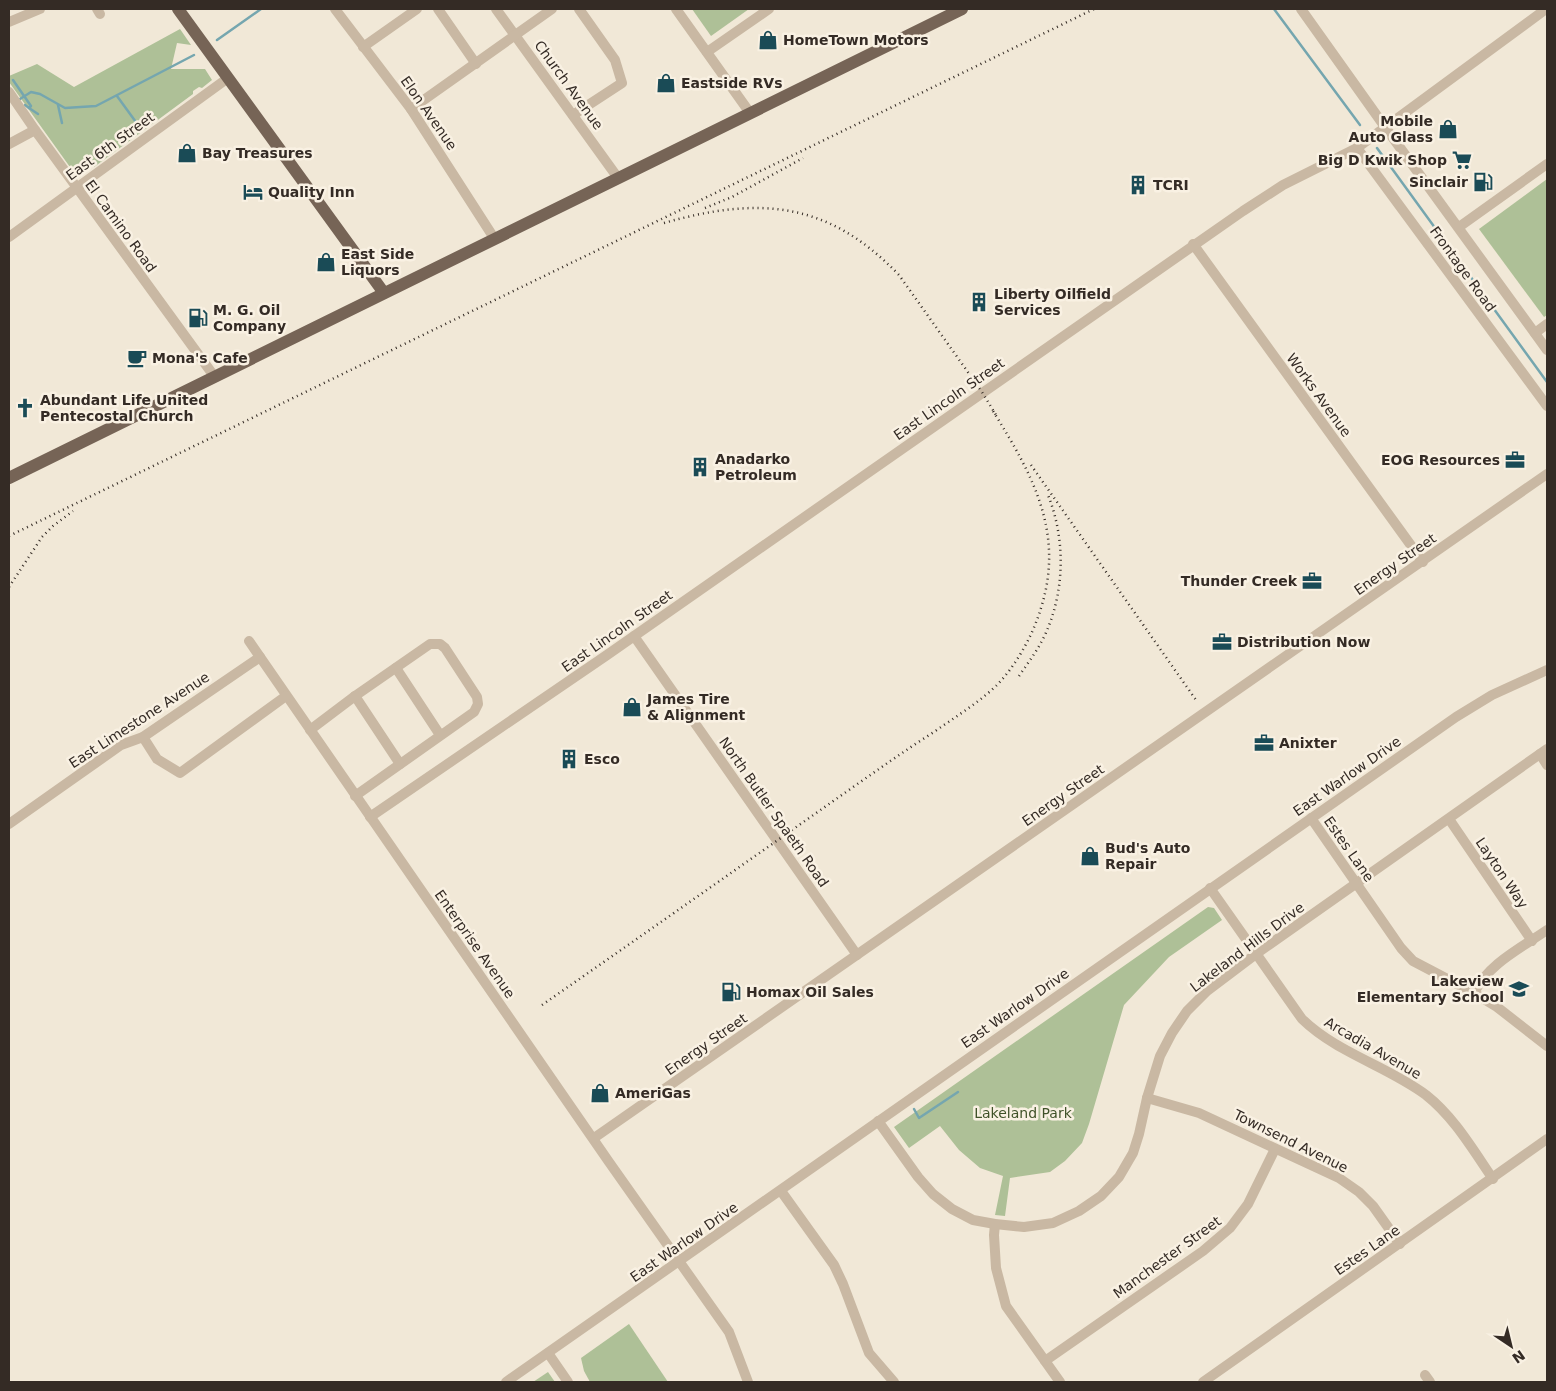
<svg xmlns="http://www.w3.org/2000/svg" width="1556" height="1391" viewBox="0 0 1556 1391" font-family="'DejaVu Sans',sans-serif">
<rect width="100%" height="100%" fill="#f1e8d7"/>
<g fill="#aec097">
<polygon points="692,9 749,9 711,36"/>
<polygon points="180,29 191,45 177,43 171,69 205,69 212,80 202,88 199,87 193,91 193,94 94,167 88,159 77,167 78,172 80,175 75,174 9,82 9,76 37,64 74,87"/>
<polygon points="1547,179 1547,315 1544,317 1479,229"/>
<polygon points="1208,907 1214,908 1222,920 1169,957 1124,1005 1089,1124 1082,1143 1065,1161 1050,1172 1010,1178 1005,1216 995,1215 1003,1176 980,1168 959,1150 940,1126 909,1148 894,1127"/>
<polygon points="629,1324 668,1382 590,1382 584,1371 581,1358"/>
<polygon points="548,1372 555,1382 533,1382"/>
</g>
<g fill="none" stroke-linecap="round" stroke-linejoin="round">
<g stroke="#75a6af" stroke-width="2.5">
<polyline points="1274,9 1360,125"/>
<polyline points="217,40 261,9"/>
<polyline points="13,80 31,106 29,108 25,105"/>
<polyline points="117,96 141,129"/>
<polyline points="20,99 31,92 40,94 65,108 96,106 194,55"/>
<polyline points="58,105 62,123"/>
<polyline points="29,108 38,114"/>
<polyline points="1377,148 1547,382"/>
<polyline points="914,1109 919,1118 958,1092"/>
</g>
<g stroke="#c9b8a3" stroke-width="10">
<polyline points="97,9 100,14"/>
<polyline points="335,9 411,109 494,238"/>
<polyline points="438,9 476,64"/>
<polyline points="496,9 618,178"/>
<polyline points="676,9 750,113"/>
<polyline points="1301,9 1385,127 1547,350"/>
<polyline points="9,22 40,9"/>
<polyline points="363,47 417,9"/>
<polyline points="707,52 769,9"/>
<polyline points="9,92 35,130 214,376"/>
<polyline points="411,109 552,9"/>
<polyline points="573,115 622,83 615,60 579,9"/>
<polyline points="9,144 35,130"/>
<polyline points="1357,148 1547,406"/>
<polyline points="1459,227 1547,164"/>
<polyline points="9,237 228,78"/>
<polyline points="1193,244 1423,562"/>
<polyline points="1535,333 1547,324"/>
<polyline points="634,636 857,955"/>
<polyline points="249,641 609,1162 729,1332 748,1382"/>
<polyline points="396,668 440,735"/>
<polyline points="355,696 400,764"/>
<polyline points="310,730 355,696 430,644 440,644 445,648 477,697 478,704 474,712 355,796"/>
<polyline points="143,737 157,759 180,773 286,696"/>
<polyline points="1540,754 1547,765"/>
<polyline points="370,817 607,655 1243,211 1283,185 1357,148 1546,9"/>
<polyline points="1311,818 1401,948 1413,961 1474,993 1497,1007 1547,1046"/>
<polyline points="1449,819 1532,941"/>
<polyline points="9,824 121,745 143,737 260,657"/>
<path d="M1210,888L1302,1019C1337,1053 1387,1066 1426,1095C1454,1117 1473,1150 1493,1179"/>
<path d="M1474,993C1488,964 1521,948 1547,930"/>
<polyline points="1147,1098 1199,1113 1339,1178 1359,1192 1373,1206 1400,1244"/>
<polyline points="878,1121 918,1177 933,1194 952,1209 973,1220 995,1224 1024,1227 1053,1223 1079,1211 1101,1196 1119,1177 1133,1153 1139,1134 1147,1098 1160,1056 1172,1033 1187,1011 1207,991 1256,954 1547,749"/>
<polyline points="594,1138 1547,474"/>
<polyline points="781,1191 834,1265 843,1284 869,1353 894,1382"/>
<polyline points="995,1224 994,1235 996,1268 1006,1306 1060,1382"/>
<polyline points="548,1353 568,1382"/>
<polyline points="1045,1361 1203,1251 1230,1228 1248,1204 1275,1149"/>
<polyline points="1425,1375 1430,1382"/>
<polyline points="506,1382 1456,717 1492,695 1547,670"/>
<polyline points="1203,1382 1547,1139"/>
</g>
<g stroke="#766456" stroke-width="12">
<polyline points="178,9 384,293"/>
<polyline points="9,478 962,9"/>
</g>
<g stroke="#342b25" stroke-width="2.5" stroke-dasharray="1 4" stroke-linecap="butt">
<polyline points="705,208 732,197 803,158"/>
<path d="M664,223C759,196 828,201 899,275L982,392L996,415"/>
<polyline points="1031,465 1196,700"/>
<polyline points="9,536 1094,9"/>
<polyline points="9,587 42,537 53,526 73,511"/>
<path d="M1019,676C1028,663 1037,651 1044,637C1065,593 1066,540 1048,495"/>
<path d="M542,1005C647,932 751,859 856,785C882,767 907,749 934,732C955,717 977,704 996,686C1016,666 1033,635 1041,608C1065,532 1032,474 993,411"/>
</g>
</g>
<defs>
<symbol id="shop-bare" viewBox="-9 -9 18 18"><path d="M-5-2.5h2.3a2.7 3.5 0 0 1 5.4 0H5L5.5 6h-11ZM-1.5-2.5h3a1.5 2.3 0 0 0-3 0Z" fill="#1a4b56" stroke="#f9f1e3" stroke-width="2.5" paint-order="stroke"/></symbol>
<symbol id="supermarket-bare" viewBox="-9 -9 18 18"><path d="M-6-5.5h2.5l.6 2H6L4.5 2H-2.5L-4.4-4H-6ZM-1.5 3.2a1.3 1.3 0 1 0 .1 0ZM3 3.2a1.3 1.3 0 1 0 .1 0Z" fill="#1a4b56" stroke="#f9f1e3" stroke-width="2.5" paint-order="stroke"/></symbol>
<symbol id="fuel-bare" viewBox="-9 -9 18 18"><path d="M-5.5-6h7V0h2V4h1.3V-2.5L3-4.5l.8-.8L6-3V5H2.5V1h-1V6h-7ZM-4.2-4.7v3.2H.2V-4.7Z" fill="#1a4b56" stroke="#f9f1e3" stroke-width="2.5" paint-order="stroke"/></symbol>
<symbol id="building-bare" viewBox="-9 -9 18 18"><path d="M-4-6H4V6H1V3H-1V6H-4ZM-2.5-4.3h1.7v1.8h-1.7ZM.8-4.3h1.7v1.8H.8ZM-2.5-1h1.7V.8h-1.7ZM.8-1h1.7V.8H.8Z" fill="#1a4b56" stroke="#f9f1e3" stroke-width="2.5" paint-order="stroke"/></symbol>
<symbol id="hotel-bare" viewBox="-9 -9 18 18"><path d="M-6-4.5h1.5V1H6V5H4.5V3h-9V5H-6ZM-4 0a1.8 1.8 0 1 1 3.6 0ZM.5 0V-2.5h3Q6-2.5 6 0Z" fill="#1a4b56" stroke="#f9f1e3" stroke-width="2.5" paint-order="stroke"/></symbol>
<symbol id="cafe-bare" viewBox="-9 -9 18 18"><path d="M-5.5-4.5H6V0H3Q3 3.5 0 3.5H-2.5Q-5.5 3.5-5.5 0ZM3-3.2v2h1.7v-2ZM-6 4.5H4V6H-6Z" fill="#1a4b56" stroke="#f9f1e3" stroke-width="2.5" paint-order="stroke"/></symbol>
<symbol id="church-bare" viewBox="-9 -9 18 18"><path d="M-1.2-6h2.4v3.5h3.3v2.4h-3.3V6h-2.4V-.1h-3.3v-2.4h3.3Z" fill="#1a4b56" stroke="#f9f1e3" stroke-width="2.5" paint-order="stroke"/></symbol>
<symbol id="office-bare" viewBox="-9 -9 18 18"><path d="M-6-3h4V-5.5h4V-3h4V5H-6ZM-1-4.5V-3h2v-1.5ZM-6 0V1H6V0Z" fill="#1a4b56" stroke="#f9f1e3" stroke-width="2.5" paint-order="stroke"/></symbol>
<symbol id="school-bare" viewBox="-9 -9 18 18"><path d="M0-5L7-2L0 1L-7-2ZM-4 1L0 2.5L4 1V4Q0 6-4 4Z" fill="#1a4b56" stroke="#f9f1e3" stroke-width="2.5" paint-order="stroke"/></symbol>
</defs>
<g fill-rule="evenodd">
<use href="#shop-bare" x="754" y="26" width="28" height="28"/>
<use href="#shop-bare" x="652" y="69" width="28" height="28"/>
<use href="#shop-bare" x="1434" y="115" width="28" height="28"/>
<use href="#shop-bare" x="173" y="139" width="28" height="28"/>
<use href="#supermarket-bare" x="1448" y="146" width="28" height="28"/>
<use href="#fuel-bare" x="1469" y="168" width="28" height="28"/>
<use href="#building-bare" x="1124" y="171" width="28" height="28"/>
<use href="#hotel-bare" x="239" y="178" width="28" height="28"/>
<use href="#shop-bare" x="312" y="248" width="28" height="28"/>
<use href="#building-bare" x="965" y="288" width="28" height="28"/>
<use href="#fuel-bare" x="184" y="304" width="28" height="28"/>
<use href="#cafe-bare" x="123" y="344" width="28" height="28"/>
<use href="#church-bare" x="11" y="394" width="28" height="28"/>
<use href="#office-bare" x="1501" y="446" width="28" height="28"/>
<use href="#building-bare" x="686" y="453" width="28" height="28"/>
<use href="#office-bare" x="1298" y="567" width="28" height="28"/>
<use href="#office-bare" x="1208" y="628" width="28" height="28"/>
<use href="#shop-bare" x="618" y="693" width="28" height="28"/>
<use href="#office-bare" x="1250" y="729" width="28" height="28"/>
<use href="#building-bare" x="555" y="745" width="28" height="28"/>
<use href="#shop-bare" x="1076" y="842" width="28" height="28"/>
<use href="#school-bare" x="1505" y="975" width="28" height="28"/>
<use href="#fuel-bare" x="717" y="978" width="28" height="28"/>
<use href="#shop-bare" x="586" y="1079" width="28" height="28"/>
</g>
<g text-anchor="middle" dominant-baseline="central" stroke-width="5" stroke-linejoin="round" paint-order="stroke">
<g font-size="14" font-weight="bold" fill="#342b25" stroke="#f9f1e3" text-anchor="start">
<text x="783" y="40">HomeTown Motors</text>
<text x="681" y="83">Eastside RVs</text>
<text x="1433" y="121" text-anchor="end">Mobile<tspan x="1433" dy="16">Auto Glass</tspan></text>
<text x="202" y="153">Bay Treasures</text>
<text x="1447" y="160" text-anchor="end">Big D Kwik Shop</text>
<text x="1468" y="182" text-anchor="end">Sinclair</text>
<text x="1153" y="185">TCRI</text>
<text x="268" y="192">Quality Inn</text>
<text x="341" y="254">East Side<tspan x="341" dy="16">Liquors</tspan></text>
<text x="994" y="294">Liberty Oilfield<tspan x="994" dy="16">Services</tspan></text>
<text x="213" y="310">M. G. Oil<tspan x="213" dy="16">Company</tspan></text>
<text x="152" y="358">Mona's Cafe</text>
<text x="40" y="400">Abundant Life United<tspan x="40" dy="16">Pentecostal Church</tspan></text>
<text x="715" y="459">Anadarko<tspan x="715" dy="16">Petroleum</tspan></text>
<text x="1500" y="460" text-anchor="end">EOG Resources</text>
<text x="1297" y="581" text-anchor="end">Thunder Creek</text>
<text x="1237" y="642">Distribution Now</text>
<text x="647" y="699">James Tire<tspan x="647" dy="16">&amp; Alignment</tspan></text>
<text x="1279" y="743">Anixter</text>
<text x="584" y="759">Esco</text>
<text x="1105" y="848">Bud's Auto<tspan x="1105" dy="16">Repair</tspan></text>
<text x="1504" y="981" text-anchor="end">Lakeview<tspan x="1504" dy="16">Elementary School</tspan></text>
<text x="746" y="992">Homax Oil Sales</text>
<text x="615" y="1093">AmeriGas</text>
</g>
<g font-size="14" fill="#342b25" stroke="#f9f1e3">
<text transform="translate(569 85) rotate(54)">Church Avenue</text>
<text transform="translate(429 113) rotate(55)">Elon Avenue</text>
<text transform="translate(110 146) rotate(-36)">East 6th Street</text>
<text transform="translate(121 226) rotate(54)">El Camino Road</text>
<text transform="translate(1463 269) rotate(54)">Frontage Road</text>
<text transform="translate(1319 395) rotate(54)">Works Avenue</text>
<text transform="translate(949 399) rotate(-35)">East Lincoln Street</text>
<text transform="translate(1395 564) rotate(-35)">Energy Street</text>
<text transform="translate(617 631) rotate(-35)">East Lincoln Street</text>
<text transform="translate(139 720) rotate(-33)">East Limestone Avenue</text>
<text transform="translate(1347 776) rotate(-35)">East Warlow Drive</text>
<text transform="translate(1063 795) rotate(-35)">Energy Street</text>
<text transform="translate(774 812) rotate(55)">North Butler Spaeth Road</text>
<text transform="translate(1349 849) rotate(55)">Estes Lane</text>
<text transform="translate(1502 873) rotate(56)">Layton Way</text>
<text transform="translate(475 944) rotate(55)">Enterprise Avenue</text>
<text transform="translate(1247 947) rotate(-37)">Lakeland Hills Drive</text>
<text transform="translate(1015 1008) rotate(-35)">East Warlow Drive</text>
<text transform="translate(706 1044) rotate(-35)">Energy Street</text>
<text transform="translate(1373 1048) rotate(30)">Arcadia Avenue</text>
<text transform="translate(1291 1141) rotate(26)">Townsend Avenue</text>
<text transform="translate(684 1242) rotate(-35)">East Warlow Drive</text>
<text transform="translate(1367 1250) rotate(-35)">Estes Lane</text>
<text transform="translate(1167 1257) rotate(-36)">Manchester Street</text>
</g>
<g font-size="14" fill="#3f5228" stroke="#f9f1e3">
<text x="1023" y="1113">Lakeland Park</text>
</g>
</g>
<rect width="1556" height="1391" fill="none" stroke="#342b25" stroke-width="20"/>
<g transform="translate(1511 1346) rotate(145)" stroke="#f9f1e3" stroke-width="4" paint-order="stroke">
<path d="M0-4L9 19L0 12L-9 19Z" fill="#342b25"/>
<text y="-8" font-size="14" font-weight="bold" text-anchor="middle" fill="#342b25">N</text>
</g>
</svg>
